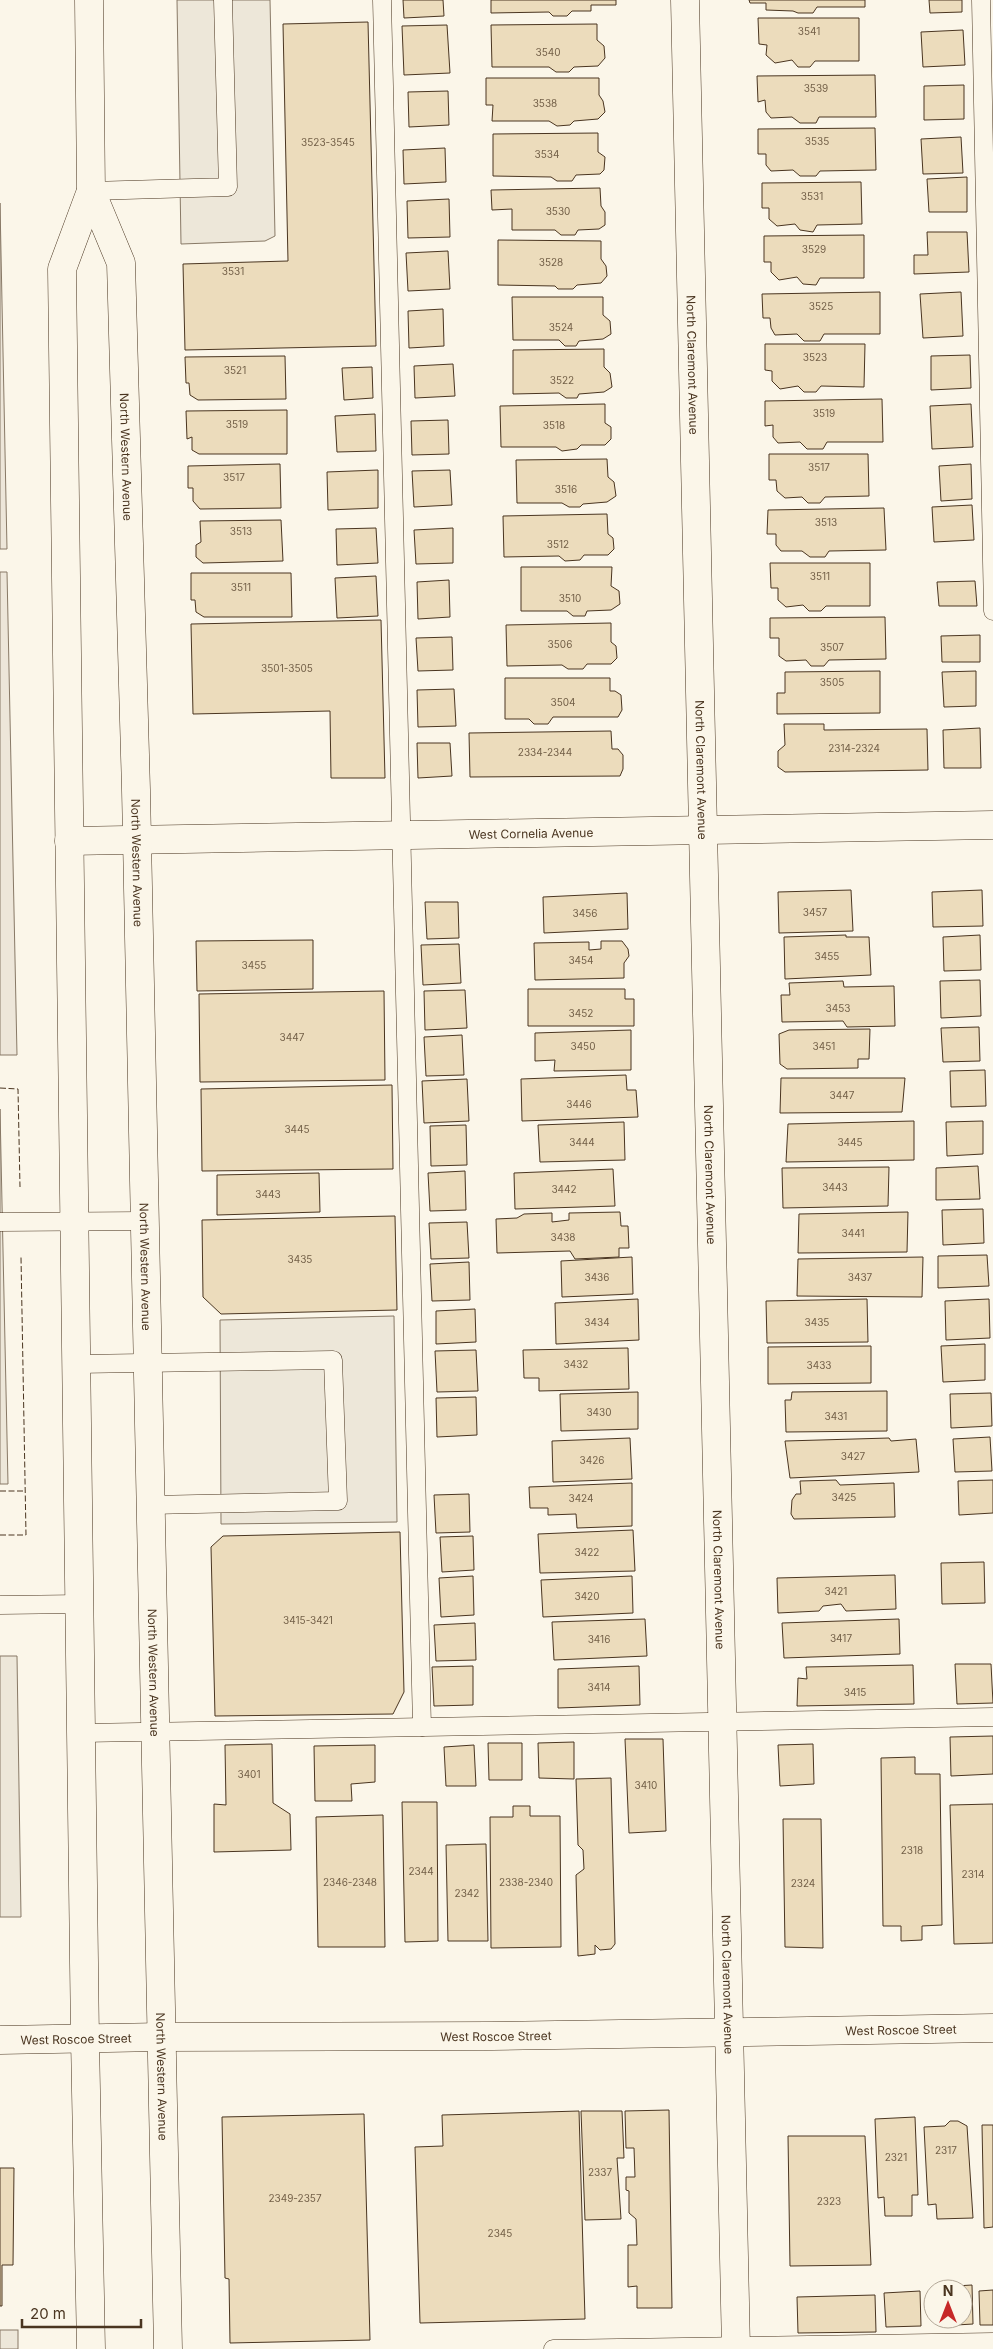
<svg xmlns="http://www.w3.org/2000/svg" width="993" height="2349" viewBox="0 0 993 2349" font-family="Inter,sans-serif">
<rect width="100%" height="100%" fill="#fbf6e9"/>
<g fill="#ede6d9" stroke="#887966">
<polygon points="0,203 7,549 0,549"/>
<polygon points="0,572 7,572 17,1055 0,1055"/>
</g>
<g fill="#ede7d9" stroke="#887966">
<polygon points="177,0 270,0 275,236 265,241 181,244"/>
<polygon points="0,1109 8,1484 0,1484"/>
<polygon points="394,1316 397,1522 221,1524 220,1320"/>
<polygon points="0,1656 17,1656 21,1917 0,1917"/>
<rect x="0" y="2330" width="18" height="19"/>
</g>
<g fill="#ecdcbc" stroke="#4a3520">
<polygon points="403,0 443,0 444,16 404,18"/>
<polygon points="491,0 616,0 616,5 591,5 591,11 572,11 567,16 553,16 549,12 491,13"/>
<polygon points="749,0 865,0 865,7 817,7 813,13 798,13 793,11 766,10 766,3 750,3"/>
<polygon points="929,0 962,0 962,12 930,13"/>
<polygon points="758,18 859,18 859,61 815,61 810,67 798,67 792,60 775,63 766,55 767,45 759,44"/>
<polygon points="368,22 376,346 185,350 183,264 288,261 283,24"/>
<polygon points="597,24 597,40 604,46 605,58 598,66 574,67 569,72 556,72 549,67 492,67 491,25"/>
<polygon points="447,25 450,73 404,75 402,26"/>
<polygon points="963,30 965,65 923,67 921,32"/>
<polygon points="875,75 876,117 819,117 816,123 800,123 792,117 771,118 766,112 765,100 758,102 757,76"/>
<polygon points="486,78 599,78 599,95 603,101 605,112 598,119 574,121 570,125 557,126 549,121 492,121 493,105 486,105"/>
<polygon points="964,85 964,119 924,120 924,86"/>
<polygon points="448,91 449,125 409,127 408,92"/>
<polygon points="875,128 876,170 820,171 816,176 800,176 793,170 771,171 766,165 766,154 758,154 758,129"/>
<polygon points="598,133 598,152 605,157 604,170 600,174 576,175 572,181 557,181 551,177 493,176 493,134"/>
<polygon points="961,137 963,173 923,174 921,139"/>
<polygon points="445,148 446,182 404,184 403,150"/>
<polygon points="967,177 967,212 929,212 927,179"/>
<polygon points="861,182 862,224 817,225 813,232 800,230 795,224 777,226 769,219 769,208 762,208 762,183"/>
<polygon points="600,188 601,206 605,212 605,225 599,229 578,230 575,235 561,235 555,230 512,230 512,209 492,210 491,190"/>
<polygon points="449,199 450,237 408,238 407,201"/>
<polygon points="927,232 967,232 969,272 914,274 914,255 928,255"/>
<polygon points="864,235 864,278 820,278 816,285 803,284 797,277 779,280 771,272 771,262 764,262 764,236"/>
<polygon points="498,240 601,241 601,259 606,266 607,276 601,283 577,285 573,289 558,289 555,286 498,285"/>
<polygon points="448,251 450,289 408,291 406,253"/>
<polygon points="880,292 880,334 824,334 820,341 804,341 797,334 775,335 771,328 770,318 763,318 762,294"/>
<polygon points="961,292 963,336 923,338 920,294"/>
<polygon points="512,297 603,297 603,315 610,321 611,334 603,339 579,341 576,346 565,346 559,340 513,340"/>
<polygon points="443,309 444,346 409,348 408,311"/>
<polygon points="765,344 865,344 864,387 821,386 816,392 804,392 798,386 780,389 772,381 772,371 765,370"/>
<polygon points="604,349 604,367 610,373 612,387 604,392 579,394 577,398 566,398 559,393 513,394 513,350"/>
<polygon points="970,355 971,388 931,390 931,356"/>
<polygon points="285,356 286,399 198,400 190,395 189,383 186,383 185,357"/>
<polygon points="453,364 455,396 415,398 414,366"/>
<polygon points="372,367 373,398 344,400 342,368"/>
<polygon points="882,399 883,442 827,442 823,449 807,449 800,442 778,443 773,437 773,425 765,426 765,401"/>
<polygon points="605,404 605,423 611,427 611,439 605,445 581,445 577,449 562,451 556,447 501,447 500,406"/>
<polygon points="971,404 973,447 932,449 930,406"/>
<polygon points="287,410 287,454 199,454 192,450 192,437 187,439 186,411"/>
<polygon points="375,414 376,451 337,452 335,416"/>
<polygon points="448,420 449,454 412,455 411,421"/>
<polygon points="769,454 868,454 869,496 825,497 820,503 808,503 802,497 785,498 777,491 776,480 769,480"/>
<polygon points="607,459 608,477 614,482 616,496 607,502 583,504 580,507 569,507 562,503 517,503 516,460"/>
<polygon points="280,464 281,508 200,509 193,501 193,488 188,488 188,466"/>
<polygon points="971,464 972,499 941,501 939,466"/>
<polygon points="378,470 378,508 328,510 327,472"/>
<polygon points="450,470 452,505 414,507 412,471"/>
<polygon points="972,505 974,540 934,542 932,507"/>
<polygon points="884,508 886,550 829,551 825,557 810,557 802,551 781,551 776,545 776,534 767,534 768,510"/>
<polygon points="607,514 608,534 613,538 614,549 608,555 584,555 580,560 565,561 559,556 504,557 503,516"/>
<polygon points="281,520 283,561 203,563 196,557 196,545 201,542 200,521"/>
<polygon points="376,528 378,563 337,565 336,529"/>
<polygon points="453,528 453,563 416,564 414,530"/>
<polygon points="770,563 870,563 870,606 826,606 821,611 809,611 803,605 786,607 778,600 778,588 771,588"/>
<polygon points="521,567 612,567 611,586 619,591 620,604 611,610 587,611 585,616 573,616 567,611 521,611"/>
<polygon points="191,573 291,573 292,617 204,617 196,612 195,600 191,600"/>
<polygon points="376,576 378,616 337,618 335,578"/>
<polygon points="449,580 450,617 418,619 417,582"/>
<polygon points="975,581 977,606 939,606 937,582"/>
<polygon points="885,617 886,659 829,660 824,666 811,666 806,660 786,661 779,656 779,638 770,638 770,618"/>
<polygon points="381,620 385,778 331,778 330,711 193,714 191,624"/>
<polygon points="611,623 611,642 616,646 617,658 611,664 587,664 583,669 568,669 562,665 507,666 506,625"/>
<polygon points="980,635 980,662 942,662 941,636"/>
<polygon points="452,637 453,670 418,671 416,638"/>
<polygon points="880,671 880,713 777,714 777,693 785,693 785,672"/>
<polygon points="976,671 976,706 944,707 942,672"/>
<polygon points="505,678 610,678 610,691 615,691 621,695 622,710 618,717 553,717 548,724 534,724 529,719 505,719"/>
<polygon points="454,689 456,726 418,727 417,690"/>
<polygon points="784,724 824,724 824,730 927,729 928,770 785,772 778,767 778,751 785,745"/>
<polygon points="980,728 981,768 944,768 943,730"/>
<polygon points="611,731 612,749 618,749 623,755 623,769 620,776 470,777 469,733"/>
<polygon points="417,743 450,743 452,776 418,778"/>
<polygon points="851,890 853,931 779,933 778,892"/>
<polygon points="982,890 983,926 933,927 932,892"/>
<polygon points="627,893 628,929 544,933 543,897"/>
<polygon points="425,902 458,902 459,938 427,939"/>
<polygon points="846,935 846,937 869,937 871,975 785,979 784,937"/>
<polygon points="980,935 981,970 944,971 943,937"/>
<polygon points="313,940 313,989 197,991 196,941"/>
<polygon points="601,941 622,941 628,949 629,956 624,963 624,978 535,980 534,943 589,942 589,950 601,949"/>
<polygon points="459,944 461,983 423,985 421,945"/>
<polygon points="980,980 981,1016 941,1018 940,981"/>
<polygon points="843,981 844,987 894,986 895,1026 847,1027 843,1021 782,1022 781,995 790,995 789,983"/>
<polygon points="528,989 625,989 625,999 634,999 634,1026 528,1026"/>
<polygon points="465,990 467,1028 425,1030 424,991"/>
<polygon points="384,991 385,1080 200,1082 199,994"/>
<polygon points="979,1027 980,1061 943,1062 941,1028"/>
<polygon points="870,1029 869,1059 858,1059 858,1068 787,1069 780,1064 779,1034 789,1030"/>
<polygon points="631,1030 631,1070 554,1071 555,1060 535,1061 535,1033"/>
<polygon points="462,1035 464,1075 426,1076 424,1037"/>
<polygon points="985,1070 986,1106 951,1107 950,1071"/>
<polygon points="626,1075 627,1090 636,1090 638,1117 522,1121 521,1079"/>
<polygon points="781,1078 905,1078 902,1112 780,1113"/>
<polygon points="467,1079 469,1121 424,1123 422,1081"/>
<polygon points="392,1085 393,1169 202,1171 201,1089"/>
<polygon points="914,1121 914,1160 786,1162 788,1124"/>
<polygon points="983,1121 983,1154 947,1156 946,1122"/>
<polygon points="624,1122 625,1160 540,1162 538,1125"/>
<polygon points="466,1125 467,1165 431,1166 430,1126"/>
<polygon points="978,1166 980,1199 936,1200 936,1168"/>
<polygon points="889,1167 888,1206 783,1208 782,1168"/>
<polygon points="613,1169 615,1206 515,1209 514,1173"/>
<polygon points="465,1171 466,1210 430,1211 428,1173"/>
<polygon points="319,1173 320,1212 217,1215 217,1175"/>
<polygon points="983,1209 984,1243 943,1245 942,1210"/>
<polygon points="620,1212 621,1226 628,1226 629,1248 619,1248 619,1257 575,1259 570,1251 497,1253 496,1219 517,1218 524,1214 552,1213 552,1222 569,1220 569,1213"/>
<polygon points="908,1212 907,1252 798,1253 799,1214"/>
<polygon points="395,1216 397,1310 221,1314 203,1297 202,1220"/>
<polygon points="467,1222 469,1258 431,1259 429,1223"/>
<polygon points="987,1255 989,1286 938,1288 938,1256"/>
<polygon points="632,1257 633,1294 562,1297 561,1261"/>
<polygon points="923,1257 922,1297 797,1296 798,1259"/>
<polygon points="469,1262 470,1300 432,1301 430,1264"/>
<polygon points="638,1299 639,1340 556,1344 555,1303"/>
<polygon points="867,1299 868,1342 767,1343 766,1301"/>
<polygon points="989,1299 990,1338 946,1340 945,1301"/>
<polygon points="475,1309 476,1342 436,1344 436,1311"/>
<polygon points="985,1344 985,1380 943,1382 941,1346"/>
<polygon points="871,1346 871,1383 768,1384 768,1347"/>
<polygon points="628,1348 629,1389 539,1391 539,1378 524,1378 523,1350"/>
<polygon points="476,1350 478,1391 437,1392 435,1351"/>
<polygon points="887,1391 887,1431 786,1432 785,1400 791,1400 792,1392"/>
<polygon points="638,1392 638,1429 561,1431 560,1394"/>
<polygon points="991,1393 992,1426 951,1428 950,1394"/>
<polygon points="476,1397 477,1435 437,1437 436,1398"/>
<polygon points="990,1437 992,1471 955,1472 953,1439"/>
<polygon points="630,1438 632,1479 553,1482 552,1441"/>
<polygon points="889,1438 891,1441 916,1439 919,1472 790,1478 785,1441"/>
<polygon points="836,1480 840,1485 894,1483 895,1517 794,1519 791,1514 792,1500 796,1494 801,1494 800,1481"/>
<polygon points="993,1480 993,1513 959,1515 958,1481"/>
<polygon points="632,1483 632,1526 577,1528 576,1514 548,1515 548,1508 530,1508 529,1487"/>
<polygon points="469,1494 470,1532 436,1533 434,1495"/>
<polygon points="633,1530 635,1571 540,1573 538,1534"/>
<polygon points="400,1532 404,1692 393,1714 215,1716 211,1547 223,1536"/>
<polygon points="473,1536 474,1570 442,1572 440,1537"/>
<polygon points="984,1562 985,1603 942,1604 941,1563"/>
<polygon points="895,1575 896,1609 846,1611 841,1604 823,1606 819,1611 778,1613 777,1578"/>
<polygon points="473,1576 474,1615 441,1617 439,1578"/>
<polygon points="632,1576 633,1613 543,1617 541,1580"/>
<polygon points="645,1619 647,1656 554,1660 552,1622"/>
<polygon points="899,1619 900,1654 784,1658 782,1623"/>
<polygon points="475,1623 476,1660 436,1661 434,1625"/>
<polygon points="955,1664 991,1664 993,1703 957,1704"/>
<polygon points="913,1665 914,1704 797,1706 798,1678 807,1679 806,1667"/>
<polygon points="473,1666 473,1705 434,1706 432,1667"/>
<polygon points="639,1666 640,1705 558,1708 558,1669"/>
<polygon points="993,1736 993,1774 951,1776 950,1737"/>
<polygon points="625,1739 663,1739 666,1831 629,1833"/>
<polygon points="574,1742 574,1779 539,1778 538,1743"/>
<polygon points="488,1743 522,1743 522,1780 489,1780"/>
<polygon points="272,1744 273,1803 290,1814 291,1850 214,1852 214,1804 226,1805 225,1745"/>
<polygon points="813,1744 814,1784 780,1786 778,1745"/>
<polygon points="375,1745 375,1782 351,1784 352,1801 315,1801 314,1746"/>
<polygon points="474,1745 476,1786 446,1786 444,1747"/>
<polygon points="915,1757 915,1774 940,1774 942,1925 922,1926 922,1940 901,1941 901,1926 883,1926 881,1758"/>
<polygon points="611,1778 615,1944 611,1949 600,1950 595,1945 595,1954 578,1956 576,1875 584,1869 583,1850 578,1845 576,1779"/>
<polygon points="402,1802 437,1802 438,1941 405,1942"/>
<polygon points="993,1804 993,1943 954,1944 950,1805"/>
<polygon points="513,1806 530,1806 530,1816 560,1816 561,1947 491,1948 490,1817 513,1817"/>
<polygon points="383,1815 385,1947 318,1947 316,1817"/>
<polygon points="783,1819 821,1819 823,1948 785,1947"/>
<polygon points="486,1844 488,1941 448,1941 446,1845"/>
<polygon points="669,2110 672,2308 637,2308 637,2286 628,2287 628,2245 637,2245 636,2219 629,2213 629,2191 626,2190 626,2177 635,2177 634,2148 626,2148 625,2111"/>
<polygon points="579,2111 585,2319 420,2323 415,2147 443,2146 442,2115"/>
<polygon points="581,2111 622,2111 624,2158 617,2158 621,2219 585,2220"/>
<polygon points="364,2114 370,2340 230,2343 229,2279 225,2278 222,2117"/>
<polygon points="915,2117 918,2195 912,2195 912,2216 885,2216 884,2197 878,2198 875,2119"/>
<polygon points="950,2121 958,2121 967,2126 973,2218 937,2219 936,2204 928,2205 924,2127 945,2126"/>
<polygon points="982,2125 993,2125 993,2227 984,2228"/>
<polygon points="788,2136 865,2136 871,2265 790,2266"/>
<polygon points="0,2168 14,2168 13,2265 2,2265 2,2306 0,2306"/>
<polygon points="972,2285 973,2324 940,2326 940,2319 963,2319 963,2289 939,2289 939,2287"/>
<polygon points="993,2290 993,2325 980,2325 979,2291"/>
<polygon points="920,2291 921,2326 886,2327 884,2293"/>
<polygon points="875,2295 876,2332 798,2333 797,2297"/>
</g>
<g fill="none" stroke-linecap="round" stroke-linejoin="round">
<defs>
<g id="lane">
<polyline points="382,0 422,1727"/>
<polyline points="981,0 993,611"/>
<polyline points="91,191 228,187 223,0"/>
<polyline points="0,1222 144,1221"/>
<polyline points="77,1364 333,1360 338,1501 150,1505"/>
<polyline points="0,1605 80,1604"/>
<polyline points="82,1733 993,1717"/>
<polyline points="553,2349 993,2342"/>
</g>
<g id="street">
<path id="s1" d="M685,0L736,2349"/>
<path id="s2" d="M69,841L993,825"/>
</g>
<g id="secondary">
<polyline points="89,0 91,191 62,269 85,2039 91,2349"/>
<path id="s3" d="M91,191L121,263L136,790L168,2349"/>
<path id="s4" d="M0,2040L161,2037L492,2036L993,2028"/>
</g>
</defs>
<use href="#lane" stroke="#4a3520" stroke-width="19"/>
<use href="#street" stroke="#4a3520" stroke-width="29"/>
<use href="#secondary" stroke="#4a3520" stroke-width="29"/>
<use href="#lane" stroke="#fbf6e9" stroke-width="18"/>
<use href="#street" stroke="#fbf6e9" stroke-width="28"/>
<use href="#secondary" stroke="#fbf6e9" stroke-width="28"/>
<g stroke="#4a3520" stroke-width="1" stroke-dasharray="6 2.5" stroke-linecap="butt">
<polyline points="0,1088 18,1089 20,1187"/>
<polyline points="0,1491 25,1491"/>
<polyline points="0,1535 26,1535 21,1257"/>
</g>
</g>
<g text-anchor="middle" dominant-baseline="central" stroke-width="4" stroke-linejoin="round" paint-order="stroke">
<g font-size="10" fill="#725f47">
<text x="809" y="31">3541</text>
<text x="548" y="52">3540</text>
<text x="816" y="88">3539</text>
<text x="545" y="103">3538</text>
<text x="817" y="141">3535</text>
<text x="328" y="142">3523-3545</text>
<text x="547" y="154">3534</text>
<text x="812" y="196">3531</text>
<text x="558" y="211">3530</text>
<text x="814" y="249">3529</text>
<text x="551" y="262">3528</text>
<text x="233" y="271">3531</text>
<text x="821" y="306">3525</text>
<text x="561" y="327">3524</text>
<text x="815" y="357">3523</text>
<text x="235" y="370">3521</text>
<text x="562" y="380">3522</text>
<text x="824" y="413">3519</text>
<text x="237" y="424">3519</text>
<text x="554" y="425">3518</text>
<text x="819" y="467">3517</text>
<text x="234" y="477">3517</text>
<text x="566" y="489">3516</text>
<text x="826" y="522">3513</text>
<text x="241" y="531">3513</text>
<text x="558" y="544">3512</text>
<text x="820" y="576">3511</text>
<text x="241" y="587">3511</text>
<text x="570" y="598">3510</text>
<text x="560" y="644">3506</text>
<text x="832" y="647">3507</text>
<text x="287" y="668">3501-3505</text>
<text x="832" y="682">3505</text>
<text x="563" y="702">3504</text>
<text x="854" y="748">2314-2324</text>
<text x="545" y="752">2334-2344</text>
<text x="815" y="912">3457</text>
<text x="585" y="913">3456</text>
<text x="827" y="956">3455</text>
<text x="581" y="960">3454</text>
<text x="254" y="965">3455</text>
<text x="838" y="1008">3453</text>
<text x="581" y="1013">3452</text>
<text x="292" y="1037">3447</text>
<text x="583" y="1046">3450</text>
<text x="824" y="1046">3451</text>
<text x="842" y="1095">3447</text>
<text x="579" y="1104">3446</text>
<text x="297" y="1129">3445</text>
<text x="582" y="1142">3444</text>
<text x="850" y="1142">3445</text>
<text x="835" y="1187">3443</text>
<text x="564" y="1189">3442</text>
<text x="268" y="1194">3443</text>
<text x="853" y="1233">3441</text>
<text x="563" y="1237">3438</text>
<text x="300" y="1259">3435</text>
<text x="597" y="1277">3436</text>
<text x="860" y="1277">3437</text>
<text x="597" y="1322">3434</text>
<text x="817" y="1322">3435</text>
<text x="576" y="1364">3432</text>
<text x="819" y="1365">3433</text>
<text x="599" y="1412">3430</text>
<text x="836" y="1416">3431</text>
<text x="853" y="1456">3427</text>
<text x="592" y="1460">3426</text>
<text x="844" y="1497">3425</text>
<text x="581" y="1498">3424</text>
<text x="587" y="1552">3422</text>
<text x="836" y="1591">3421</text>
<text x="587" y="1596">3420</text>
<text x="308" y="1620">3415-3421</text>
<text x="841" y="1638">3417</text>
<text x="599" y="1639">3416</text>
<text x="599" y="1687">3414</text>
<text x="855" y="1692">3415</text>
<text x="249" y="1774">3401</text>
<text x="646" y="1785">3410</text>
<text x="912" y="1850">2318</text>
<text x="421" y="1871">2344</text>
<text x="973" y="1874">2314</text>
<text x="350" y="1882">2346-2348</text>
<text x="526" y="1882">2338-2340</text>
<text x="803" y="1883">2324</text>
<text x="467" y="1893">2342</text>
<text x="946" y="2150">2317</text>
<text x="896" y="2157">2321</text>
<text x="600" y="2172">2337</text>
<text x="295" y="2198">2349-2357</text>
<text x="829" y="2201">2323</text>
<text x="500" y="2233">2345</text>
</g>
<g font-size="12" fill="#4a3520" stroke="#fbf6e9">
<text stroke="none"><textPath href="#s1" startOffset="365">North Claremont Avenue</textPath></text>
<text stroke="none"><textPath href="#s3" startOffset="272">North Western Avenue</textPath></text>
<text stroke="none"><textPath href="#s1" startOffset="770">North Claremont Avenue</textPath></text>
<text stroke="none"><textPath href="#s2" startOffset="462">West Cornelia Avenue</textPath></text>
<text stroke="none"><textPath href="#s3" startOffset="678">North Western Avenue</textPath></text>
<text stroke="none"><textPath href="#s1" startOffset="1175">North Claremont Avenue</textPath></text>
<text stroke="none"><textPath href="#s3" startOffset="1082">North Western Avenue</textPath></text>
<text stroke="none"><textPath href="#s1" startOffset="1580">North Claremont Avenue</textPath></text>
<text stroke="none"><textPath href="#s3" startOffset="1488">North Western Avenue</textPath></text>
<text stroke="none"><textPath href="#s1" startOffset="1985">North Claremont Avenue</textPath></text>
<text stroke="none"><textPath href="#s4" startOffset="901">West Roscoe Street</textPath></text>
<text stroke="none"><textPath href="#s4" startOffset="496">West Roscoe Street</textPath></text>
<text stroke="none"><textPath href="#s4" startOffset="76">West Roscoe Street</textPath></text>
<text stroke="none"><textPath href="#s3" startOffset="1892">North Western Avenue</textPath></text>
</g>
</g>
<g transform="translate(948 2304)"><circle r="24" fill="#fbf6e9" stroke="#b4a999"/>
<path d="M0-4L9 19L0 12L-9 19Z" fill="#c62828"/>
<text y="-8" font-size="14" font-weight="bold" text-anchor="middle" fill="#4a3520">N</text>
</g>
<path d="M22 2319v8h119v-8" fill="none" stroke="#4a3520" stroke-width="2.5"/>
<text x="30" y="2319" font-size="15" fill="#4a3520" stroke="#fbf6e9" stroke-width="4" paint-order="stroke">20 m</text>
</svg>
